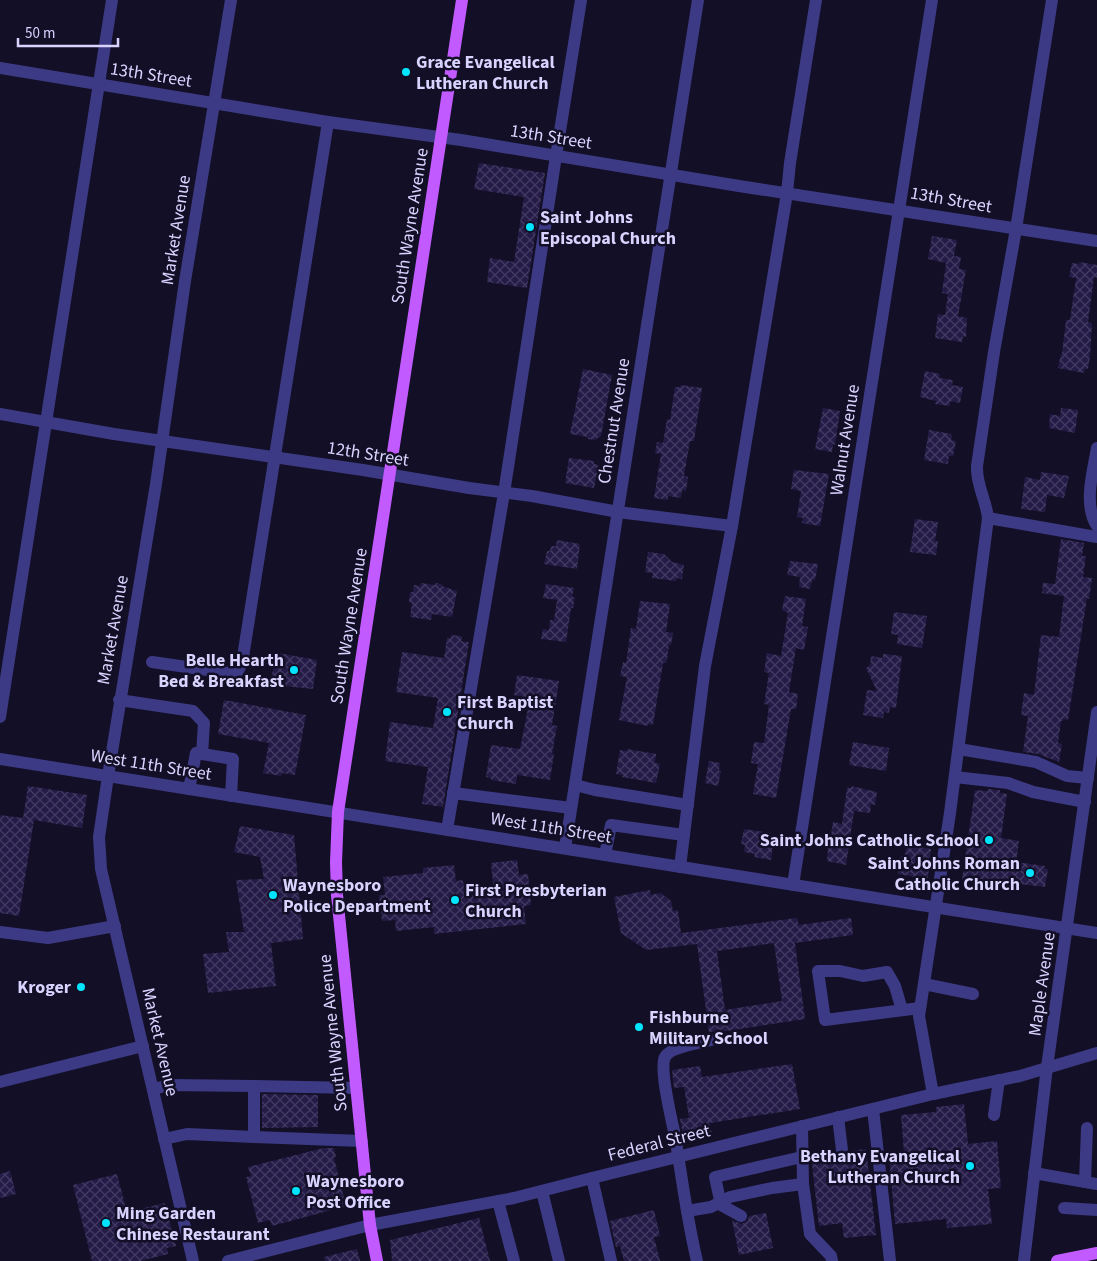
<svg xmlns="http://www.w3.org/2000/svg" width="1097" height="1261" viewBox="0 0 1097 1261" font-family="'Source Sans 3',sans-serif">
<defs>
<pattern id="building-cross-hatch" width="8" height="8" patternUnits="userSpaceOnUse" patternTransform="scale(1.25)"><rect width="8" height="8" fill="#241b47"/><path d="M0 0l8 8M0 8l8-8" fill="none" stroke="#433b63"/></pattern>
</defs>
<rect width="100%" height="100%" fill="#130f26"/>
<g fill="url(#building-cross-hatch)" fill-rule="evenodd">
<polygon points="479,163 545,173 527,288 487,282 490,258 514,262 524,197 474,189"/>
<polygon points="932,236 957,240 954,256 961,257 959,269 966,270 958,316 967,318 966,337 963,336 962,342 935,338 938,314 945,315 948,294 942,293 946,263 928,259"/>
<polygon points="1079,262 1097,265 1097,278 1094,277 1088,322 1092,323 1090,357 1088,369 1085,369 1084,373 1058,368 1061,354 1062,354 1066,320 1070,320 1076,278 1069,277 1072,263 1079,264"/>
<polygon points="583,369 612,375 601,436 595,440 588,439 588,437 570,434"/>
<polygon points="925,371 940,374 939,378 953,380 952,385 963,387 960,403 950,401 950,406 935,404 936,401 920,397"/>
<polygon points="681,385 702,388 694,441 690,441 684,476 688,477 686,491 682,490 681,498 668,496 668,500 654,498 661,454 655,453 657,442 663,443 667,419 670,420 675,387 680,387"/>
<polygon points="823,408 840,411 835,445 833,444 832,452 815,449"/>
<polygon points="1061,408 1078,410 1075,433 1049,428 1050,414 1060,416"/>
<polygon points="929,430 952,434 951,440 956,441 953,456 949,456 948,464 924,460"/>
<polygon points="569,458 594,461 594,464 599,465 594,488 565,483"/>
<polygon points="794,470 829,474 820,526 802,523 803,518 797,517 801,491 791,489"/>
<polygon points="1041,472 1069,476 1064,498 1047,495 1045,512 1021,509 1025,477 1040,480"/>
<polygon points="915,519 938,522 935,541 938,541 936,555 910,552"/>
<polygon points="1061,539 1084,543 1082,556 1086,556 1083,577 1092,578 1089,599 1087,598 1068,720 1063,719 1063,721 1061,721 1058,743 1062,744 1059,762 1038,754 1023,752 1028,716 1021,715 1024,693 1034,695 1041,635 1059,637 1064,596 1042,593 1043,583 1055,584"/>
<polygon points="557,540 580,544 577,569 544,564 547,551 550,551 551,546 556,546"/>
<polygon points="648,552 664,554 672,562 684,565 682,579 677,578 676,581 652,578 653,573 645,572"/>
<polygon points="790,561 818,564 815,580 812,580 810,589 799,587 800,577 787,575"/>
<polygon points="421,583 435,585 436,583 441,584 444,587 457,591 452,617 432,614 431,620 410,617 412,603 409,602 410,592 413,592 414,585 420,586"/>
<polygon points="546,584 574,588 572,597 575,597 573,608 571,608 566,642 541,639 543,629 549,630 550,620 554,620 557,600 543,598"/>
<polygon points="785,596 806,599 802,626 808,627 804,650 796,648 789,692 798,694 796,709 791,709 776,798 753,794 758,764 751,763 754,742 764,743 769,705 764,704 769,673 764,672 767,653 781,656 788,613 782,610"/>
<polygon points="640,601 670,604 666,632 673,633 671,645 669,645 667,660 666,663 663,663 653,725 648,724 648,726 619,720 627,677 620,676 623,662 626,663 631,628 636,629"/>
<polygon points="894,612 927,616 922,648 897,644 898,635 891,634"/>
<polygon points="451,635 462,636 461,641 469,642 443,807 422,804 428,767 385,761 390,722 433,728 438,698 396,692 402,652 444,658 447,638 450,639"/>
<polygon points="278,653 317,660 313,689 275,685 270,681"/>
<polygon points="883,654 902,656 896,708 890,707 889,713 884,712 883,718 863,715 867,690 877,691 866,668 870,665 871,656 883,658"/>
<polygon points="517,675 559,681 552,725 557,726 552,754 554,754 550,780 517,775 516,784 491,780 491,778 486,777 491,745 520,749 530,698 514,695"/>
<polygon points="224,700 306,715 295,775 282,773 281,776 263,773 269,743 218,734"/>
<polygon points="853,742 889,748 886,771 849,765"/>
<polygon points="627,749 656,754 655,763 660,764 656,783 622,777 623,775 616,774 620,750 627,751"/>
<polygon points="709,761 720,763 719,771 721,771 718,786 705,783"/>
<polygon points="28,786 87,795 82,828 34,820 19,916 0,913 0,815 23,818"/>
<polygon points="851,786 877,792 875,805 871,804 870,813 854,811 846,865 827,861 829,835 831,835 833,822 842,824 847,788 851,788"/>
<polygon points="988,789 1000,790 1000,793 1007,794 1001,838 1019,841 1016,862 1045,866 1045,869 1048,869 1045,887 1005,882 1004,885 962,879 975,790 987,791"/>
<polygon points="240,826 294,835 303,939 271,943 276,986 208,993 203,954 229,952 226,932 244,932 236,880 264,879 260,857 234,852"/>
<polygon points="744,829 771,833 770,843 773,844 771,860 754,857 755,854 744,852 745,845 741,844"/>
<polygon points="907,845 931,849 928,879 898,874 901,856 904,857"/>
<polygon points="517,860 519,875 528,874 531,905 524,906 526,924 434,934 434,927 396,931 395,920 382,921 379,895 385,895 383,877 423,873 423,868 454,865 456,881 463,880 465,896 494,893 491,863"/>
<path d="M650,890L651,895L661,893L671,901L673,911L678,910L681,933L797,918L799,925L851,918L853,935L795,943L805,1019L726,1031L709,1032L697,944L646,950L621,933L614,897ZM774,943L782,1001L725,1010L717,951Z"/>
<polygon points="792,1064 800,1109 710,1123 712,1136 684,1141 680,1119 689,1118 684,1087 674,1088 672,1070 700,1066 702,1077"/>
<polygon points="262,1094 318,1095 318,1127 262,1128"/>
<polygon points="964,1104 968,1144 997,1141 1001,1188 988,1189 992,1224 947,1228 946,1219 895,1224 889,1155 904,1153 901,1115 936,1112 936,1107"/>
<polygon points="324,1148 334,1148 336,1157 334,1158 346,1206 272,1226 270,1220 258,1223 246,1177 251,1176 248,1167"/>
<polygon points="866,1149 876,1235 844,1238 842,1223 819,1226 811,1156 835,1153 838,1157 843,1158 847,1156 850,1151"/>
<polygon points="10,1171 16,1194 0,1198 0,1174"/>
<polygon points="117,1174 127,1212 165,1203 176,1246 167,1248 168,1254 140,1261 92,1261 73,1185"/>
<polygon points="654,1210 660,1236 654,1237 660,1261 624,1261 620,1246 616,1247 610,1221"/>
<polygon points="766,1213 773,1248 739,1255 732,1220 742,1224 748,1220 749,1216"/>
<polygon points="479,1218 490,1261 392,1261 390,1240"/>
<polygon points="357,1249 360,1261 325,1261 324,1257"/>
</g>
<g fill="none" stroke-linecap="round" stroke-linejoin="round">
<g stroke="#3d3a85" stroke-width="12">
<polyline points="0,68 328,122 461,140 739,186 1097,241"/>
<polyline points="0,414 114,434 363,470 469,488 532,496 618,512 732,526"/>
<path d="M1097,448C1093,471 1083,505 1097,526"/>
<polyline points="988,518 1097,537"/>
<polyline points="152,662 228,673 238,671 242,663 328,122"/>
<polyline points="119,700 193,711 204,723 202,754"/>
<path d="M0,717C36,478 74,239 112,0"/>
<polyline points="959,749 1036,762 1067,776 1088,778"/>
<polyline points="0,759 1097,933"/>
<polyline points="955,777 1008,783 1033,792 1085,802"/>
<polyline points="575,785 595,790 688,805"/>
<polyline points="189,789 196,753 233,759 231,796"/>
<polyline points="453,793 571,808"/>
<polyline points="447,830 504,493 556,156 581,0"/>
<polyline points="565,848 698,0"/>
<polyline points="605,855 611,825 684,835"/>
<polyline points="680,867 705,666 732,526 787,193 790,163 816,0"/>
<polyline points="793,885 932,0"/>
<polyline points="0,932 48,938 115,926"/>
<polyline points="924,984 973,994"/>
<polyline points="902,1010 895,986 887,972 863,976 840,971 818,971 825,1020 920,1008"/>
<polyline points="0,1082 143,1046"/>
<polyline points="356,1088 254,1086 254,1137 362,1141"/>
<polyline points="153,1089 170,1085 254,1086"/>
<path d="M933,1094L919,1016L950,813L988,518C986,499 976,485 977,466L994,352L1016,229L1052,0"/>
<polyline points="873,1109 890,1261"/>
<polyline points="994,1115 999,1080"/>
<polyline points="838,1117 842,1150"/>
<polyline points="802,1126 803,1184 810,1234 831,1256 832,1261"/>
<polyline points="164,1139 187,1134 254,1137"/>
<polyline points="1034,1173 1097,1184"/>
<polyline points="592,1178 611,1261"/>
<polyline points="1085,1182 1087,1128"/>
<polyline points="542,1191 559,1261"/>
<polyline points="498,1201 514,1261"/>
<polyline points="1064,1208 1097,1210"/>
<polyline points="687,1211 711,1207 730,1197 772,1188 803,1184"/>
<polyline points="741,1216 721,1205 715,1177 802,1157"/>
<polyline points="193,1261 101,869 99,837 108,776 156,484 185,281 231,0"/>
<polyline points="228,1261 370,1225 514,1198 592,1178 933,1094 1020,1076 1097,1053"/>
<path d="M697,1261C687,1220 682,1178 675,1136C672,1121 659,1069 665,1057C671,1046 700,1043 711,1040"/>
<polyline points="1024,1261 1047,1067 1097,712"/>
</g>
<g stroke="#c25bff" stroke-width="12">
<polyline points="377,1261 370,1225 337,895 336,862 338,812 462,0"/>
<polyline points="1057,1261 1097,1253"/>
</g>
</g>
<g fill="#00e5ff" stroke="#130f26" stroke-width="2">
<circle cx="406" cy="72" r="5"/>
<circle cx="530" cy="227" r="5"/>
<circle cx="294" cy="670" r="5"/>
<circle cx="447" cy="712" r="5"/>
<circle cx="989" cy="840" r="5"/>
<circle cx="1030" cy="873" r="5"/>
<circle cx="273" cy="895" r="5"/>
<circle cx="455" cy="900" r="5"/>
<circle cx="81" cy="987" r="5"/>
<circle cx="639" cy="1027" r="5"/>
<circle cx="970" cy="1166" r="5"/>
<circle cx="296" cy="1191" r="5"/>
<circle cx="106" cy="1223" r="5"/>
</g>
<g text-anchor="middle" dominant-baseline="central" stroke-width="5" stroke-linejoin="round" paint-order="stroke">
<g font-size="18" font-weight="bold" fill="#d9d4ff" stroke="#130f26" text-anchor="start">
<text x="416" y="62">Grace Evangelical<tspan x="416" dy="21">Lutheran Church</tspan></text>
<text x="540" y="217">Saint Johns<tspan x="540" dy="21">Episcopal Church</tspan></text>
<text x="284" y="660" text-anchor="end">Belle Hearth<tspan x="284" dy="21">Bed &amp; Breakfast</tspan></text>
<text x="457" y="702">First Baptist<tspan x="457" dy="21">Church</tspan></text>
<text x="979" y="840" text-anchor="end">Saint Johns Catholic School</text>
<text x="1020" y="863" text-anchor="end">Saint Johns Roman<tspan x="1020" dy="21">Catholic Church</tspan></text>
<text x="283" y="885">Waynesboro<tspan x="283" dy="21">Police Department</tspan></text>
<text x="465" y="890">First Presbyterian<tspan x="465" dy="21">Church</tspan></text>
<text x="71" y="987" text-anchor="end">Kroger</text>
<text x="649" y="1017">Fishburne<tspan x="649" dy="21">Military School</tspan></text>
<text x="960" y="1156" text-anchor="end">Bethany Evangelical<tspan x="960" dy="21">Lutheran Church</tspan></text>
<text x="306" y="1181">Waynesboro<tspan x="306" dy="21">Post Office</tspan></text>
<text x="116" y="1213">Ming Garden<tspan x="116" dy="21">Chinese Restaurant</tspan></text>
</g>
<g font-size="18" fill="#d9d4ff" stroke="#130f26">
<text transform="translate(151 75) rotate(9)">13th Street</text>
<text transform="translate(551 137) rotate(9)">13th Street</text>
<text transform="translate(951 200) rotate(10)">13th Street</text>
<text transform="translate(410 226) rotate(-81)">South Wayne Avenue</text>
<text transform="translate(176 230) rotate(-81)">Market Avenue</text>
<text transform="translate(614 421) rotate(-81)">Chestnut Avenue</text>
<text transform="translate(845 440) rotate(-81)">Walnut Avenue</text>
<text transform="translate(368 454) rotate(9)">12th Street</text>
<text transform="translate(349 626) rotate(-81)">South Wayne Avenue</text>
<text transform="translate(113 630) rotate(-80)">Market Avenue</text>
<text transform="translate(151 765) rotate(9)">West 11th Street</text>
<text transform="translate(551 828) rotate(9)">West 11th Street</text>
<text transform="translate(1042 984) rotate(-82)">Maple Avenue</text>
<text transform="translate(333 1033) rotate(-96)">South Wayne Avenue</text>
<text transform="translate(160 1042) rotate(77)">Market Avenue</text>
<text transform="translate(659 1143) rotate(-14)">Federal Street</text>
</g>
</g>
<path d="M18 38v8h100v-8" fill="none" stroke="#d9d4ff" stroke-width="2.5"/>
<text x="25" y="38" font-size="15" fill="#d9d4ff" stroke="#130f26" stroke-width="4" paint-order="stroke">50 m</text>
</svg>
